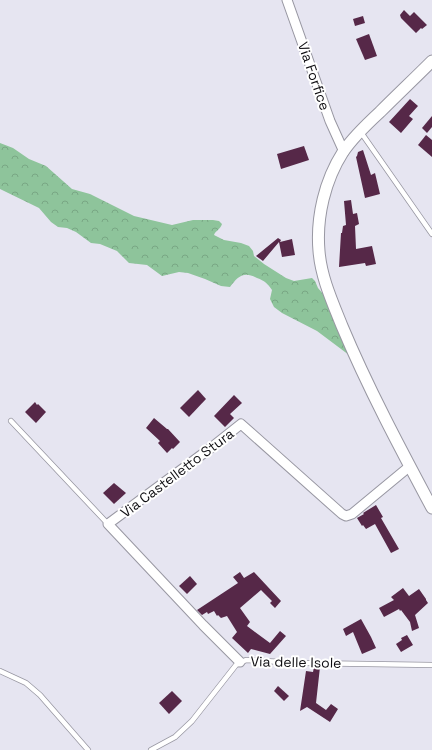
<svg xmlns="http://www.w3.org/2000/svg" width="432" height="750" viewBox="0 0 432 750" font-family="'Space Grotesk',sans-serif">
<defs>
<pattern id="forest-crowns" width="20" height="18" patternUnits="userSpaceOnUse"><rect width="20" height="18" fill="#8ec49b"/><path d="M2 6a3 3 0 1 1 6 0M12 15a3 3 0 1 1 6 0" fill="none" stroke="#79a784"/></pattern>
</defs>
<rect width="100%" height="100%" fill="#e6e5f1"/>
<path fill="url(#forest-crowns)" d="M0,143L13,148L29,159L46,166L72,189L90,194L134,216L172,225L193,220H213L219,221L222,224C220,230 216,230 214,235L224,240L241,243L249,246L253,251L254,256L264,264L286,278L294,281L312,278L315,281L318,288L324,295L349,355L317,331L282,313L274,307L270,299L272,290C267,283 265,281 257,278C244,271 238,276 230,287L221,286L205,279L188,273L179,272L162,276L147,265L129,263L117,251L100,244L91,243L76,232L67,228L58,227L51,222L39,208L0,189Z"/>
<g fill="#562848">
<polygon points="404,10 410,16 414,12 427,25 422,29 421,28 416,33 401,18 400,15"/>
<polygon points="363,16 365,23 355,26 353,19"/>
<polygon points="369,34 377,56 365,60 356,39"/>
<polygon points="410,99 418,106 409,116 413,119 401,133 389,122"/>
<polygon points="432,116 432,127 427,133 422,128"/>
<polygon points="426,135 432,140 432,157 418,145"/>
<polygon points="304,146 309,160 281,169 277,154"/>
<polygon points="363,150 371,175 375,173 380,194 365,198 356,157 357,156 358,152"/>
<polygon points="351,200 353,214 357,213 359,224 355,226 356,249 372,246 376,264 366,266 365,263 339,267 341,233 342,233 343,226 346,225 344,201"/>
<polygon points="278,238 281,240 280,242 292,239 295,255 282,257 279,242 263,261 256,256"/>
<polygon points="198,390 206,399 189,417 180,408"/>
<polygon points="234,395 242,403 230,414 234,418 225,427 214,416"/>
<polygon points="35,402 37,405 38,404 46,412 36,423 25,412"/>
<polygon points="154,418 167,429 168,429 180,442 173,449 172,448 167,453 158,443 160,441 146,428"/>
<polygon points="114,483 126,493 114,504 103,493"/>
<polygon points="376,505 383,517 381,518 399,549 391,553 375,524 366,529 363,525 362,526 357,518 364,514 363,513"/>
<polygon points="240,572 244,578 254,572 281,601 275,608 270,603 272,601 261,590 240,608 250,622 247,626 270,643 280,631 286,636 270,654 251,649 248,653 232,638 237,632 227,616 221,618 218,615 217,616 214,611 208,614 207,612 202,615 197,610 238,583 233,577"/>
<polygon points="190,576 197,584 187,594 179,586"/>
<polygon points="403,588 409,596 419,589 426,599 426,600 428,603 415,615 419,628 412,631 410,622 401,610 400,611 399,609 384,617 379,608 394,600 391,597"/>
<polygon points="361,619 371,637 376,648 362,654 353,632 346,636 343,629"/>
<polygon points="407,635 413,645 401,652 396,644 402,640 401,638"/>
<polygon points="314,667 320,667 316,703 326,710 331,704 338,709 330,722 307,707 300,711 306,671 313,672"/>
<polygon points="278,686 289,696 284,701 274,691"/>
<polygon points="172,691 182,701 169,714 159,703"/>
</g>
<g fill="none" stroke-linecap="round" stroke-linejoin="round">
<defs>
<g id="service">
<polyline points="360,131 432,234"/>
<polyline points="11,421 108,524"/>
<polyline points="0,671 26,683 40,695 88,750"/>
<polyline points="151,750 175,737 192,721 236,665 246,660 303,663 432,665"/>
</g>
<g id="minor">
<polyline points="287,0 330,121 344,152"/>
<polyline points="240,662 203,625 108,524 212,447 241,424 342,514 346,516 352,514 410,466"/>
</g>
<path id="tertiary" d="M432,61C415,78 397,95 380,112C367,124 353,137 343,152C325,180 316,217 319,251C321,277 332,301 342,326C368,388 400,448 432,508"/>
</defs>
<use href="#service" stroke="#9897a2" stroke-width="6"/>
<use href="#minor" stroke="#9897a2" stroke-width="11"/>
<use href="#tertiary" stroke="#9897a2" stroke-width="13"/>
<use href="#service" stroke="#fff" stroke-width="4.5"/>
<use href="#minor" stroke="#fff" stroke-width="9"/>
<use href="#tertiary" stroke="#fff" stroke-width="11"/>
</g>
<g text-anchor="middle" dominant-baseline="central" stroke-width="4" stroke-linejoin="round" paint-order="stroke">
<g font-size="14" fill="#0e0d11" stroke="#fff">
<text transform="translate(314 76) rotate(71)">Via Forfice</text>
<text transform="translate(177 473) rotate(-37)">Via Castelletto Stura</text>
<text transform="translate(296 662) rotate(1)">Via delle Isole</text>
</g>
</g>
</svg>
